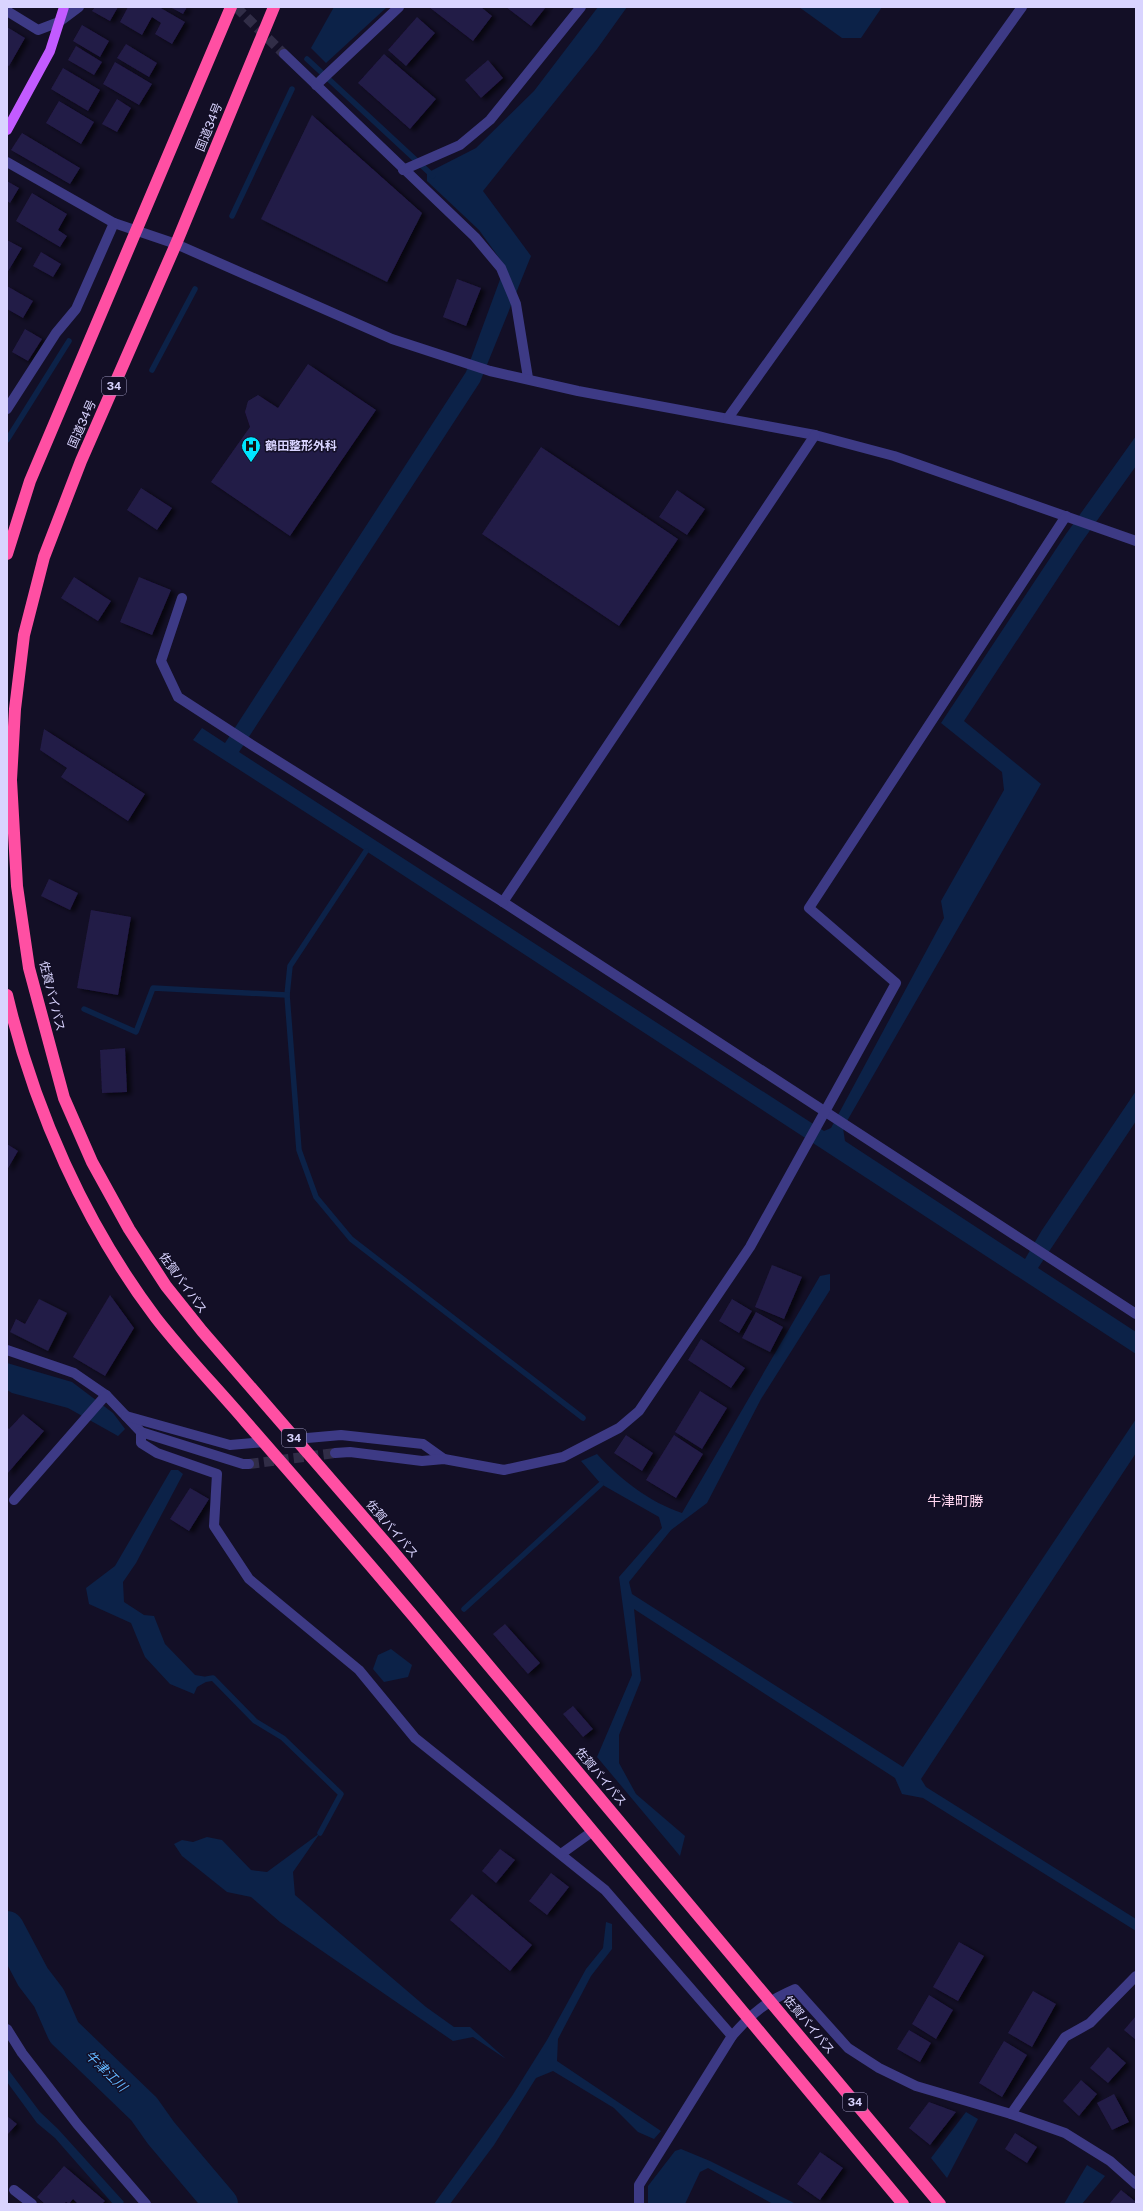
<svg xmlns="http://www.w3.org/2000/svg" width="1143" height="2211" viewBox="0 0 1143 2211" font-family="'Public Sans','Noto Sans JP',sans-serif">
<defs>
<filter id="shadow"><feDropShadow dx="4.5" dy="2.5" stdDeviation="2" flood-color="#0009"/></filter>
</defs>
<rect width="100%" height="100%" fill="#130f26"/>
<g fill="#0c2248">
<polygon points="334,7 387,7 326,63 311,48"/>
<polygon points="598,7 627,7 597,49 483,191 531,256 480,382 239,752 824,1131 831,1128 944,918 941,901 1004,790 1002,772 941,723 1066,534 1136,436 1136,466 1081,543 964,721 1041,784 843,1128 845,1141 1025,1259 1042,1230 1136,1091 1136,1121 1038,1268 1136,1332 1136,1354 366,851 193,740 202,728 225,743 466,372 505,266 479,230 427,181 427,173 476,148 534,91"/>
<polygon points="799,7 882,7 861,38 842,38"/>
<path d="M830,1274V1290L761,1399L707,1503L671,1530L629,1582L632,1594L903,1767L1136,1419V1453L921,1779L926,1787L1136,1919V1931L923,1798L902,1794L895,1778L634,1609L641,1680L619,1735V1763L636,1794L685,1836L680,1856L597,1757L632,1675L619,1577L662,1528L659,1517L601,1484L581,1461L597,1454C620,1479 649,1502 682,1513L820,1276Z"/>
<polygon points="7,1363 72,1382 113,1413 125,1429 118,1436 68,1408 12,1393 7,1390"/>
<polygon points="171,1470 178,1470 183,1474 136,1563 123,1582 124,1602 144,1615 154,1616 165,1644 195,1675 213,1678 197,1687 194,1694 170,1684 145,1657 131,1623 89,1604 86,1588 115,1566"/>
<polygon points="391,1649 412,1665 408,1677 384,1682 373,1669 378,1655"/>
<polygon points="320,1833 293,1872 295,1895 426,2007 454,2027 470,2027 506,2059 473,2037 453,2041 280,1922 251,1897 227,1892 182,1856 174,1844 182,1840 193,1842 207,1837 222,1840 251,1870 267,1872"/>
<polygon points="606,1922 612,1924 612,1949 591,1976 558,2039 557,2061 661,2131 654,2139 638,2132 614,2108 553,2071 536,2078 494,2145 450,2204 434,2204 512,2096 547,2040 586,1969 603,1948"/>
<polygon points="7,2068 40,2112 58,2129 124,2202 122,2204 113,2204 55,2138 37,2123 7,2082"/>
<polygon points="966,2112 978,2119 947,2178 931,2158"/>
<polygon points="681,2149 710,2161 796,2204 773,2204 708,2168 700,2172 685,2204 648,2204 648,2186 675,2151"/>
<polygon points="1087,2165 1105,2176 1082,2204 1064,2204"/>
</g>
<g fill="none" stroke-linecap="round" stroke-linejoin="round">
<g stroke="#0c2248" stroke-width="5.5">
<polyline points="307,59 433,176"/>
<polyline points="232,216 292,89"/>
<polyline points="152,370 195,289"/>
<polyline points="7,440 69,341"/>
<polyline points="366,851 290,966 287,995 299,1150 316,1197 351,1239 583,1418"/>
<polyline points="84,1009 136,1032 153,988 287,995"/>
<polyline points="464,1609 601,1484"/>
<polyline points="207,1679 213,1678 255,1721 283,1738 341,1794 320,1833"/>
</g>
<polyline stroke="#0c2248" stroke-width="34" points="7,1928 33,1977 49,1998 64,2032 144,2109 161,2133 221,2204"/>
</g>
<g fill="#241b47" filter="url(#shadow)">
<polygon points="95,7 118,7 110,21 92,11"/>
<polygon points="128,7 159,7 185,22 172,44 155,34 161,23 152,17 142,35 120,22"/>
<polygon points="170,7 187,7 183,14"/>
<polygon points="429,7 481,7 492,16 473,41"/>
<polygon points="506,7 546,7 531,26"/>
<polygon points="417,17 435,33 406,66 388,50"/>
<polygon points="82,25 109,41 100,57 73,41"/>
<polygon points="7,27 25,38 9,66 7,65"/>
<polygon points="126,44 157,63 149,77 117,58"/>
<polygon points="76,46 102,62 94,75 68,60"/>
<polygon points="384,54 436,99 410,129 358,83"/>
<polygon points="488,60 503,78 481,98 465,80"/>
<polygon points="115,62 152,84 139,105 103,84"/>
<polygon points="63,68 100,90 88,111 51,89"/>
<polygon points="117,99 131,108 117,132 102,124"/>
<polygon points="59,101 94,122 81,144 46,123"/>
<polygon points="312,115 422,213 387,282 261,219"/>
<polygon points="22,133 80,168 70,184 11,150"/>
<polygon points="7,181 19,188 10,203 7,201"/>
<polygon points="32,193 67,214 58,230 67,236 60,247 16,221"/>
<polygon points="7,240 22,248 7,273"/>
<polygon points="41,252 61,264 53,277 33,266"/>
<polygon points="457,279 481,288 466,326 443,317"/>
<polygon points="7,286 33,301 23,318 7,309"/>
<polygon points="25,329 42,339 28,361 12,352"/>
<polygon points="308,364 376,410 290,536 211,482 250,427 245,412 248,401 258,395 278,408"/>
<polygon points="541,447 678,539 619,626 482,534"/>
<polygon points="141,488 172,508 157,530 127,510"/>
<polygon points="677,490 705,509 687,535 659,517"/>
<polygon points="74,577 111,601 98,621 61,598"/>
<polygon points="139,577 171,590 152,635 120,622"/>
<polygon points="44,729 145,794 128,821 61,777 67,768 40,750"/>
<polygon points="49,879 78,893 70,910 41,896"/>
<polygon points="91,910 131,917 118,995 77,988"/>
<polygon points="125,1048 127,1092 102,1093 100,1050"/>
<polygon points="7,1144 18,1151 7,1170"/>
<polygon points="772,1265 802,1277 784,1319 755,1307"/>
<polygon points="110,1295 134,1328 105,1376 73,1357"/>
<polygon points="39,1299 67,1313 48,1351 10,1332 16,1319 25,1324"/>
<polygon points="732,1299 752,1311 739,1333 719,1321"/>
<polygon points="756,1312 783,1327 770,1352 742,1338"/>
<polygon points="701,1339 745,1368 731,1388 688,1360"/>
<polygon points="700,1391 727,1408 702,1449 675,1432"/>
<polygon points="23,1414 44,1431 7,1474 7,1427 9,1429"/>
<polygon points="626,1435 653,1453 642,1471 614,1453"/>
<polygon points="674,1435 703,1454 676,1498 646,1480"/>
<polygon points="190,1488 209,1499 189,1531 170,1519"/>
<polygon points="505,1624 540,1663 528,1674 493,1634"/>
<polygon points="573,1706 593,1729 583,1737 563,1714"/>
<polygon points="500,1849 515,1860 496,1883 482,1871"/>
<polygon points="551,1873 569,1887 547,1915 529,1901"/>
<polygon points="472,1894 532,1945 510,1971 450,1920"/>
<polygon points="959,1942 984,1956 958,2001 933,1987"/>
<polygon points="1033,1991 1056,2004 1032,2047 1008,2033"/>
<polygon points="929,1995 953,2010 936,2039 912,2024"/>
<polygon points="1136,2016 1136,2040 1124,2030"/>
<polygon points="909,2030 931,2043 920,2062 897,2049"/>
<polygon points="1004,2041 1027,2055 1002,2097 979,2083"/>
<polygon points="1108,2047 1126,2063 1108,2083 1090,2068"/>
<polygon points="1081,2080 1097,2094 1079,2116 1063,2101"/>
<polygon points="1114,2094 1129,2122 1112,2130 1097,2103"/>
<polygon points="929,2102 956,2112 930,2145 909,2128"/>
<polygon points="7,2116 17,2124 7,2135"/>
<polygon points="1015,2133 1037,2147 1027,2163 1005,2149"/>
<polygon points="820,2152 843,2168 820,2200 797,2184"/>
<polygon points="64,2166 105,2201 102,2204 78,2204 73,2199 69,2204 66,2202 64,2204 45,2204 37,2197"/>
<polygon points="1121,2190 1136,2202 1136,2204 1109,2204"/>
</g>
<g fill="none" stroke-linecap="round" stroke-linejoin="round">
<g stroke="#312d47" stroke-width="10" stroke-dasharray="10 5" stroke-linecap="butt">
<polyline points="236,7 284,54"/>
<polyline points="249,1464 335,1453"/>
</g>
<g stroke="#3d3a85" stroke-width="10">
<polyline points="7,11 38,30 59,22 79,7"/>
<polyline points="284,54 475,237 501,268 516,304 528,378"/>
<polyline points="316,85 399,7"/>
<polyline points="7,162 114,223 176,244 392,339 490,371 578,391 815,435 894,456 1136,541"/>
<polyline points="403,170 460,145 490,120 581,7"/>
<polyline points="7,409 56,333 76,309 114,223"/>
<polyline points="728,418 1022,7"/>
<polyline points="815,435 503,902 1136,1314"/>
<polyline points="182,598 161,661 178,697 252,745 503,902"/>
<polyline points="7,1350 74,1373 106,1395 141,1432 243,1464 249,1464"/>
<polyline points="126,1416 230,1445 264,1442"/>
<polyline points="141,1432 141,1443 157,1453 217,1474 214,1526 249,1579 359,1670 415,1738 605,1890 732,2036"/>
<polyline points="296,1439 341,1435 423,1444 444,1459"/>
<polyline points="335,1453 350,1452 422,1461 444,1459 504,1470 563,1457 619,1428 639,1411 750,1247 896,983 809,908 1066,516"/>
<polyline points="14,1500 106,1395"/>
<polyline points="561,1854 593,1831"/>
<polyline points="7,2029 22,2053 77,2124 146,2204"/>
<polyline points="1011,2114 1065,2037 1090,2023 1136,1976"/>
<polyline points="14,2190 32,2204"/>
<path d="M639,2204V2185L732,2036C752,2013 767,2001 795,1989L848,2048L879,2068L916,2086L1011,2114L1065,2133L1110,2161L1136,2184"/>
</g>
<polyline stroke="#c25bff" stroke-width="10" points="7,130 50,51 64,7"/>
<g stroke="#ff4fa3" stroke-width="12">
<polyline points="274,7 176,244 81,461 44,557 24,635 15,709 11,780 17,886 29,968 64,1098 92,1162 129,1229 166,1286 202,1331 391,1549 940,2204"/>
<polyline points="7,554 30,481 231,7"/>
<path d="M7,995C34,1109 85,1224 156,1318C184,1354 216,1387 246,1422C303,1487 359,1552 415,1618C578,1813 741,2008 903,2204"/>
</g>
</g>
<defs>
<symbol id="hospital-pin" viewBox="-11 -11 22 30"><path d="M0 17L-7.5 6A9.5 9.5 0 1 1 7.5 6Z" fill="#00e5ff" stroke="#130f26"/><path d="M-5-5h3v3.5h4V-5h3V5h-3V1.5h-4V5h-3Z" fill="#111"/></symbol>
</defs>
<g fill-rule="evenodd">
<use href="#hospital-pin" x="240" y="435" width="22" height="30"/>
</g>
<g text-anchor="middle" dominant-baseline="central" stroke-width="3" stroke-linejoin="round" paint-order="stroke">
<g fill="#130f26" stroke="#9e99be" stroke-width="1">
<rect x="102" y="377" width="24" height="18" rx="3"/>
<rect x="282" y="1429" width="24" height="18" rx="3"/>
<rect x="843" y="2093" width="24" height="18" rx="3"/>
</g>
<g font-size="11" font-weight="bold" fill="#d9d4ff">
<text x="114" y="386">34</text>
<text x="294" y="1438">34</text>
<text x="855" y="2102">34</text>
</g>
<g font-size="12" fill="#d9d4ff" stroke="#130f26">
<text transform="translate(209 127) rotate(-68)">国道34号</text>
<text transform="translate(82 424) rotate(-66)">国道34号</text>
<text transform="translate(52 996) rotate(76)">佐賀バイパス</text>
<text transform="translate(183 1283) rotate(54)">佐賀バイパス</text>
<text transform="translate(392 1529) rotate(49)">佐賀バイパス</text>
<text transform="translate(601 1777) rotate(50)">佐賀バイパス</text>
<text transform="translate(809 2025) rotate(50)">佐賀バイパス</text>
</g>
<g font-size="12" font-weight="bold" fill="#d9d4ff" stroke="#130f26" text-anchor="start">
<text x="265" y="446">鶴田整形外科</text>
</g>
<g font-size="13" font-style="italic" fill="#62b6ff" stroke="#130f26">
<text transform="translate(106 2071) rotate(44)">牛津江川</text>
</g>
<g font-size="14" fill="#ffd6f0" stroke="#130f26">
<text x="955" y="1501">牛津町勝</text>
</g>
</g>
<rect width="1143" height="2211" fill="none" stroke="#d9d4ff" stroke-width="16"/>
</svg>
